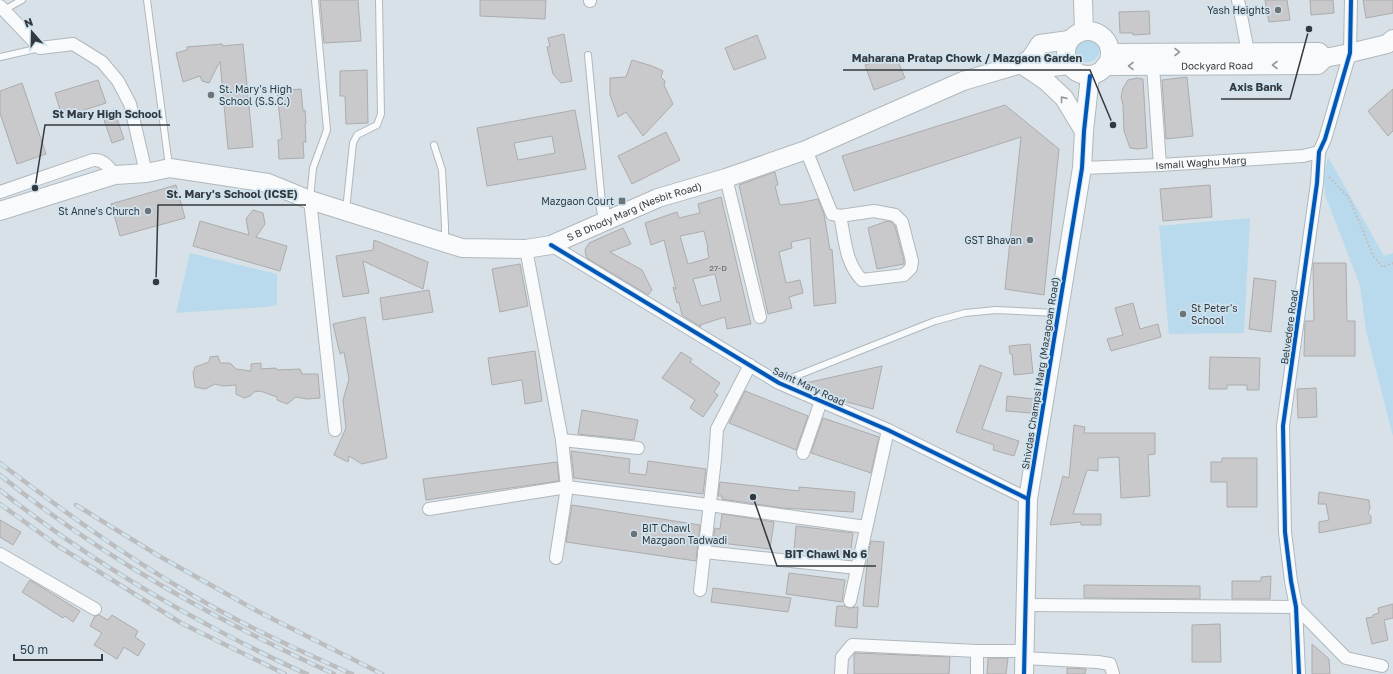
<svg xmlns="http://www.w3.org/2000/svg" width="1393" height="674" viewBox="0 0 1393 674" font-family="'Golos Text',sans-serif">
<rect width="100%" height="100%" fill="#d7e1e7"/>
<g fill="#b9daed">
<circle cx="1087" cy="49" r="13"/>
<polygon points="1328,157 1384,256 1393,253 1393,436 1366,331 1360,285 1325,195 1324,173"/>
<polygon points="1250,218 1244,333 1169,334 1159,226"/>
<polygon points="190,253 277,274 277,305 265,307 176,313"/>
</g>
<g fill="#c9c9cb" stroke="#acacae" fill-rule="evenodd">
<polygon points="320,0 358,0 361,41 324,43"/>
<polygon points="480,0 546,0 545,19 480,16"/>
<polygon points="1265,0 1287,0 1290,20 1269,22"/>
<polygon points="1310,0 1333,0 1334,13 1311,15"/>
<polygon points="1363,0 1393,0 1393,13 1366,18"/>
<polygon points="1149,11 1150,34 1133,35 1133,33 1120,33 1119,12"/>
<polygon points="564,34 572,81 561,83 553,74 547,47 550,46 548,38"/>
<polygon points="757,35 766,58 734,70 725,48"/>
<polygon points="222,44 223,46 243,44 253,147 228,149 220,61 209,83 202,81 200,76 183,82 176,53 187,50 187,47"/>
<polygon points="895,54 905,78 874,90 865,65"/>
<polygon points="632,60 652,66 663,71 661,77 665,81 664,85 673,104 643,136 626,112 618,117 610,95 610,78 626,77"/>
<polygon points="367,70 368,123 346,124 345,96 340,96 340,71"/>
<polygon points="1187,77 1193,136 1166,139 1162,80"/>
<polygon points="1137,78 1143,79 1147,148 1138,149 1130,148 1124,131 1123,105 1121,97 1123,88 1128,80"/>
<polygon points="98,80 106,103 62,117 55,93"/>
<polygon points="22,83 46,154 17,164 0,113 0,91"/>
<polygon points="301,89 303,111 305,110 306,124 305,124 306,142 303,142 304,158 279,159 278,140 282,139 277,91"/>
<polygon points="1393,89 1393,131 1388,136 1368,111"/>
<polygon points="1005,105 1059,149 1044,295 1005,289 1021,137 854,191 842,156"/>
<polygon points="114,110 124,139 112,143 102,114"/>
<path d="M575,110L586,169L487,186L477,128ZM552,136L555,153L518,160L514,143Z"/>
<polygon points="666,132 680,160 632,184 618,156"/>
<polygon points="775,172 778,185 775,186 780,205 798,203 818,199 824,214 830,250 832,249 836,303 814,306 810,238 791,242 792,248 779,252 786,283 800,280 803,293 789,297 792,308 768,314 739,185"/>
<polygon points="176,185 185,218 120,236 111,204"/>
<polygon points="1210,185 1212,217 1163,221 1160,189"/>
<path d="M721,197L751,324L727,329L725,317L700,325L701,327L682,315L679,302L677,303L673,287L676,289L664,240L651,245L645,223L677,212L679,218L700,213L698,204ZM704,231L708,248H707L709,258L688,264L680,236ZM715,274L721,301L701,306L693,279Z"/>
<polygon points="253,210 263,213 265,224 256,237 287,246 280,271 193,246 200,221 249,235 246,219"/>
<polygon points="887,221 891,222 895,226 904,261 904,264 877,269 868,228"/>
<polygon points="623,228 631,244 610,252 642,270 652,290 648,295 587,258 586,256 585,250 589,243"/>
<polygon points="374,240 428,262 423,289 363,261 369,293 343,297 336,256 373,250"/>
<polygon points="1313,263 1346,263 1347,321 1355,321 1355,356 1304,356 1305,321 1314,321"/>
<polygon points="520,264 528,306 500,312 492,269"/>
<polygon points="1254,278 1276,281 1271,332 1249,329"/>
<polygon points="429,290 433,312 383,320 380,298"/>
<polygon points="1133,303 1140,329 1158,324 1161,337 1111,351 1107,339 1123,335 1115,308"/>
<polygon points="365,317 387,458 362,464 349,456 348,462 334,455 346,428 343,400 349,379 344,352 340,354 333,324"/>
<polygon points="1030,344 1033,373 1014,375 1012,354 1010,354 1009,346"/>
<polygon points="535,351 542,401 525,404 522,380 492,385 488,358"/>
<polygon points="681,352 692,359 690,362 720,383 714,392 718,395 703,417 690,408 695,400 662,378"/>
<polygon points="218,356 220,363 230,363 236,369 251,371 251,364 261,363 261,369 276,368 277,370 300,369 302,374 318,374 320,398 307,399 296,397 287,404 277,400 277,397 260,391 254,392 250,396 244,398 236,394 236,385 223,386 215,384 205,389 195,387 193,373 195,367 209,362 210,357"/>
<polygon points="1210,357 1260,358 1259,390 1247,390 1247,385 1227,385 1227,389 1209,389"/>
<polygon points="980,365 1002,373 982,429 1019,441 1014,456 993,450 994,445 956,432"/>
<polygon points="882,366 873,409 832,398 801,384"/>
<polygon points="1316,388 1317,417 1298,418 1297,389"/>
<polygon points="745,391 808,416 796,450 729,423"/>
<polygon points="1007,396 1034,399 1031,413 1006,411"/>
<polygon points="582,410 638,420 634,440 578,434"/>
<polygon points="823,418 879,437 871,473 811,453"/>
<polygon points="1074,425 1085,427 1084,433 1155,433 1155,454 1148,455 1150,496 1121,498 1119,457 1098,458 1098,471 1087,470 1073,514 1101,514 1101,525 1081,525 1081,522 1050,525 1063,476 1069,478"/>
<polygon points="571,451 630,459 629,473 646,475 648,461 706,469 703,494 574,478"/>
<polygon points="1222,458 1257,458 1257,507 1227,507 1227,482 1211,482 1211,462 1222,462"/>
<polygon points="557,462 559,481 426,500 423,479"/>
<polygon points="720,482 799,491 799,487 855,492 853,512 782,508 722,499 722,496 718,496"/>
<polygon points="1319,492 1369,500 1370,508 1368,513 1371,516 1371,523 1319,533 1319,522 1329,520 1326,504 1318,504"/>
<polygon points="572,505 700,525 696,561 566,542"/>
<polygon points="722,514 774,522 770,549 713,542 715,528 720,529"/>
<polygon points="0,520 21,532 13,545 0,537"/>
<polygon points="796,526 853,533 850,557 794,551"/>
<polygon points="871,541 884,542 878,607 863,606 868,554"/>
<polygon points="789,573 845,580 842,602 786,594"/>
<polygon points="1271,576 1270,599 1232,599 1232,581 1261,581 1261,577"/>
<polygon points="30,580 80,611 73,622 65,616 63,618 22,592"/>
<polygon points="1084,585 1200,586 1200,599 1084,598"/>
<polygon points="713,588 791,598 788,612 711,602"/>
<polygon points="1393,604 1393,618 1384,620 1388,640 1372,644 1366,618 1373,617 1373,615 1379,613 1378,608"/>
<polygon points="837,606 845,606 849,608 858,607 857,628 835,626"/>
<polygon points="99,615 108,620 112,615 138,631 135,637 145,644 138,656 124,647 117,659 94,645 102,633 90,626 95,616"/>
<polygon points="1220,624 1221,662 1192,662 1192,625"/>
<polygon points="1312,644 1329,659 1330,674 1312,674"/>
<polygon points="855,653 950,657 949,674 854,674 854,655"/>
<polygon points="988,658 1008,658 1006,674 987,674"/>
<polygon points="1067,668 1086,669 1085,674 1067,674"/>
</g>
<g fill="none" stroke-linecap="round" stroke-linejoin="round">
<defs>
<g id="lane">
<polyline points="147,0 169,166"/>
<polyline points="4,10 22,0"/>
<polyline points="588,55 602,203"/>
<polyline points="0,57 40,48"/>
<polyline points="434,145 442,170 445,226 445,241"/>
<polyline points="310,199 313,168 327,130 315,0"/>
<polyline points="346,210 353,143 357,135 377,125 381,114 379,0"/>
<polyline points="781,382 935,321 965,313 996,310 1056,313"/>
</g>
<g id="street">
<polyline points="1238,0 1248,52"/>
<polyline points="590,1 590,0"/>
<polyline points="0,6 40,48 73,44 102,62 118,81 130,104 146,173"/>
<polyline points="1153,66 1160,165"/>
<path d="M806,150L832,214L840,216L874,211L895,215L902,222L912,261L911,268L904,275L862,280C845,263 845,238 840,216"/>
<path id="s1" d="M1082,168L1160,165L1303,156L1319,152"/>
<polyline points="726,178 760,317"/>
<path d="M0,192L93,160C104,159 109,168 115,175"/>
<polyline points="310,200 335,430"/>
<polyline points="602,203 605,220"/>
<polyline points="551,245 779,383 888,430 1028,499"/>
<polyline points="526,249 562,440 567,487 556,558"/>
<polyline points="562,440 638,448"/>
<polyline points="803,453 821,401"/>
<polyline points="429,509 567,487 709,505 866,527"/>
<polyline points="704,552 857,568"/>
<polyline points="0,554 95,609"/>
<polyline points="700,590 715,459 717,429 750,365"/>
<polyline points="850,601 888,430"/>
<polyline points="1026,605 1296,607"/>
<polyline points="1296,607 1346,658 1382,666"/>
<polyline points="977,651 977,674"/>
<polyline points="1024,658 1098,662 1110,664 1113,674"/>
<polyline points="841,674 842,657 852,645 977,651 1024,651"/>
<polyline points="1299,674 1296,607 1291,581 1285,532 1283,426 1317,183 1319,152 1325,139 1350,53 1351,0"/>
</g>
<g id="secondary">
<polyline points="1083,0 1084,31"/>
<circle cx="1088" cy="53" r="22"/>
<polyline points="1110,53 1319,52 1325,58"/>
<polyline points="1030,59 1044,68 1069,65"/>
<polyline points="1021,64 1046,81 1064,98 1084,131"/>
<path id="s2" d="M1105,66L1318,65L1325,58L1350,53L1387,44L1393,39"/>
<path id="s3" d="M0,211L115,175L146,173L170,168L268,183L310,200L462,248L526,249L551,245L658,198L726,178L806,150L963,81L1021,64L1030,59L1040,44L1069,40"/>
<polyline points="1024,674 1028,499 1082,168 1084,131 1090,76"/>
</g>
</defs>
<use href="#lane" stroke="#b0b8bd" stroke-width="8"/>
<use href="#street" stroke="#b0b8bd" stroke-width="14"/>
<use href="#secondary" stroke="#b0b8bd" stroke-width="20"/>
<polyline stroke="#bdc1c3" stroke-width="2" stroke-dasharray="2 2" stroke-linecap="butt" points="1329,177 1349,198 1374,257 1383,267 1393,263"/>
<use href="#lane" stroke="#f9fafb" stroke-width="6"/>
<use href="#street" stroke="#f9fafb" stroke-width="12"/>
<use href="#secondary" stroke="#f9fafb" stroke-width="18"/>
<defs>
<g id="rail">
<path d="M0,463C62,510 126,557 194,596C245,626 298,650 352,674"/>
<path d="M0,475C102,558 215,619 334,674"/>
<path d="M0,490C65,542 134,585 206,624C240,642 272,659 307,674"/>
<polyline points="0,504 58,546 181,623 285,674"/>
<polyline points="76,505 159,556 259,612 382,674"/>
</g>
</defs>
<use href="#rail" stroke="#bbbdbf" stroke-width="4.5"/>
<use href="#rail" stroke="#d0e3ee" stroke-width="3" stroke-dasharray="9" stroke-linecap="butt"/>
<defs>
<g id="cycleway">
<polyline points="551,245 779,383 888,430 1028,499"/>
<polyline points="1024,674 1028,499 1082,168 1084,131 1090,76"/>
<polyline points="1299,674 1296,607 1291,581 1285,532 1283,426 1317,183 1319,152 1325,139 1350,53 1351,0"/>
</g>
</defs>
<use href="#cycleway" stroke="#d0e3ee" stroke-width="6"/>
<use href="#cycleway" stroke="#0057b8" stroke-width="4"/>
</g>
<defs><path id="oneway-chevron" d="M-2-3.5L2.5 0L-2 3.5" fill="none" stroke-width="1.6" stroke-linecap="round" stroke-linejoin="round"/></defs>
<g stroke="#969a9d">
<use href="#oneway-chevron" transform="translate(1177 52)"/>
<use href="#oneway-chevron" transform="translate(1275 65) rotate(180)"/>
<use href="#oneway-chevron" transform="translate(1131 66) rotate(180)"/>
<use href="#oneway-chevron" transform="translate(1063 99) rotate(-129)"/>
</g>
<g fill="#6c747a" stroke="#d0e3ee" stroke-width="1.5">
<circle cx="1278" cy="10" r="4"/>
<circle cx="211" cy="95" r="4"/>
<rect x="618" y="197" width="8" height="8" rx="2"/>
<circle cx="148" cy="211" r="4"/>
<circle cx="1030" cy="240" r="4"/>
<circle cx="1183" cy="314" r="4"/>
<circle cx="634" cy="534" r="4"/>
</g>
<g text-anchor="middle" dominant-baseline="central" stroke-width="3.5" stroke-linejoin="round" paint-order="stroke">
<g font-size="8" fill="#5a5f64">
<text x="718" y="268">27-D</text>
</g>
<g font-size="10" fill="#333a3f" stroke="#d0e3ee" text-anchor="end">
<text x="1270" y="10">Yash Heights</text>
<text x="219" y="89" text-anchor="start">St. Mary's High<tspan x="219" dy="12">School (S.S.C.)</tspan></text>
<text x="614" y="201">Mazgaon Court</text>
<text x="140" y="211">St Anne's Church</text>
<text x="1022" y="240">GST Bhavan</text>
<text x="1191" y="308" text-anchor="start">St Peter's<tspan x="1191" dy="12">School</tspan></text>
<text x="642" y="528" text-anchor="start">BIT Chawl<tspan x="642" dy="12">Mazgaon Tadwadi</tspan></text>
</g>
<g font-size="10" fill="#333a3f" stroke="#d0e3ee">
<text stroke="none"><textPath href="#s2" startOffset="112">Dockyard Road</textPath></text>
<text stroke="none"><textPath href="#s1" startOffset="119">Ismail Waghu Marg</textPath></text>
<text stroke="none"><textPath href="#s3" startOffset="659">S B Dhody Marg (Nesbit Road)</textPath></text>
<text transform="translate(1289 327) rotate(-82)">Belvedere Road</text>
<text transform="translate(1040 373) rotate(-81)">Shivdas Champsi Marg (Mazagoan Road)</text>
<text transform="translate(809 386) rotate(25)">Saint Mary Road</text>
</g>
</g>
<path fill="none" stroke="#333a3f" stroke-width="1.5" d="M1113 125L1090 70H843M1309 29L1290 99H1221M35 188L45 125H170M156 282L158 205H306M753 497L777 566H876"/>
<g fill="#333a3f" stroke="#d0e3ee" stroke-width="1.5">
<circle cx="1113" cy="125" r="4"/>
<circle cx="1309" cy="29" r="4"/>
<circle cx="35" cy="188" r="4"/>
<circle cx="156" cy="282" r="4"/>
<circle cx="753" cy="497" r="4"/>
</g>
<g font-size="11" text-anchor="middle" font-weight="bold" fill="#333a3f" stroke="#d0e3ee" stroke-width="3.5" stroke-linejoin="round" paint-order="stroke">
<text x="967" y="62">Maharana Pratap Chowk / Mazgaon Garden</text>
<text x="1256" y="91">Axis Bank</text>
<text x="107" y="118">St Mary High School</text>
<text x="232" y="198">St. Mary's School (ICSE)</text>
<text x="826" y="558">BIT Chawl No 6</text>
</g>
<g transform="translate(32 32) rotate(340)" stroke="#d0e3ee" stroke-width="3" paint-order="stroke">
<path d="M0-3L7 15L0 10L-7 15Z" fill="#333a3f"/>
<text y="-6" font-size="11" font-weight="bold" text-anchor="middle" fill="#333a3f">N</text>
</g>
<path d="M14 654v6h88v-6" fill="none" stroke="#333a3f" stroke-width="2"/>
<text x="20" y="654" font-size="12" fill="#333a3f" stroke="#d0e3ee" stroke-width="3" paint-order="stroke">50 m</text>
</svg>
